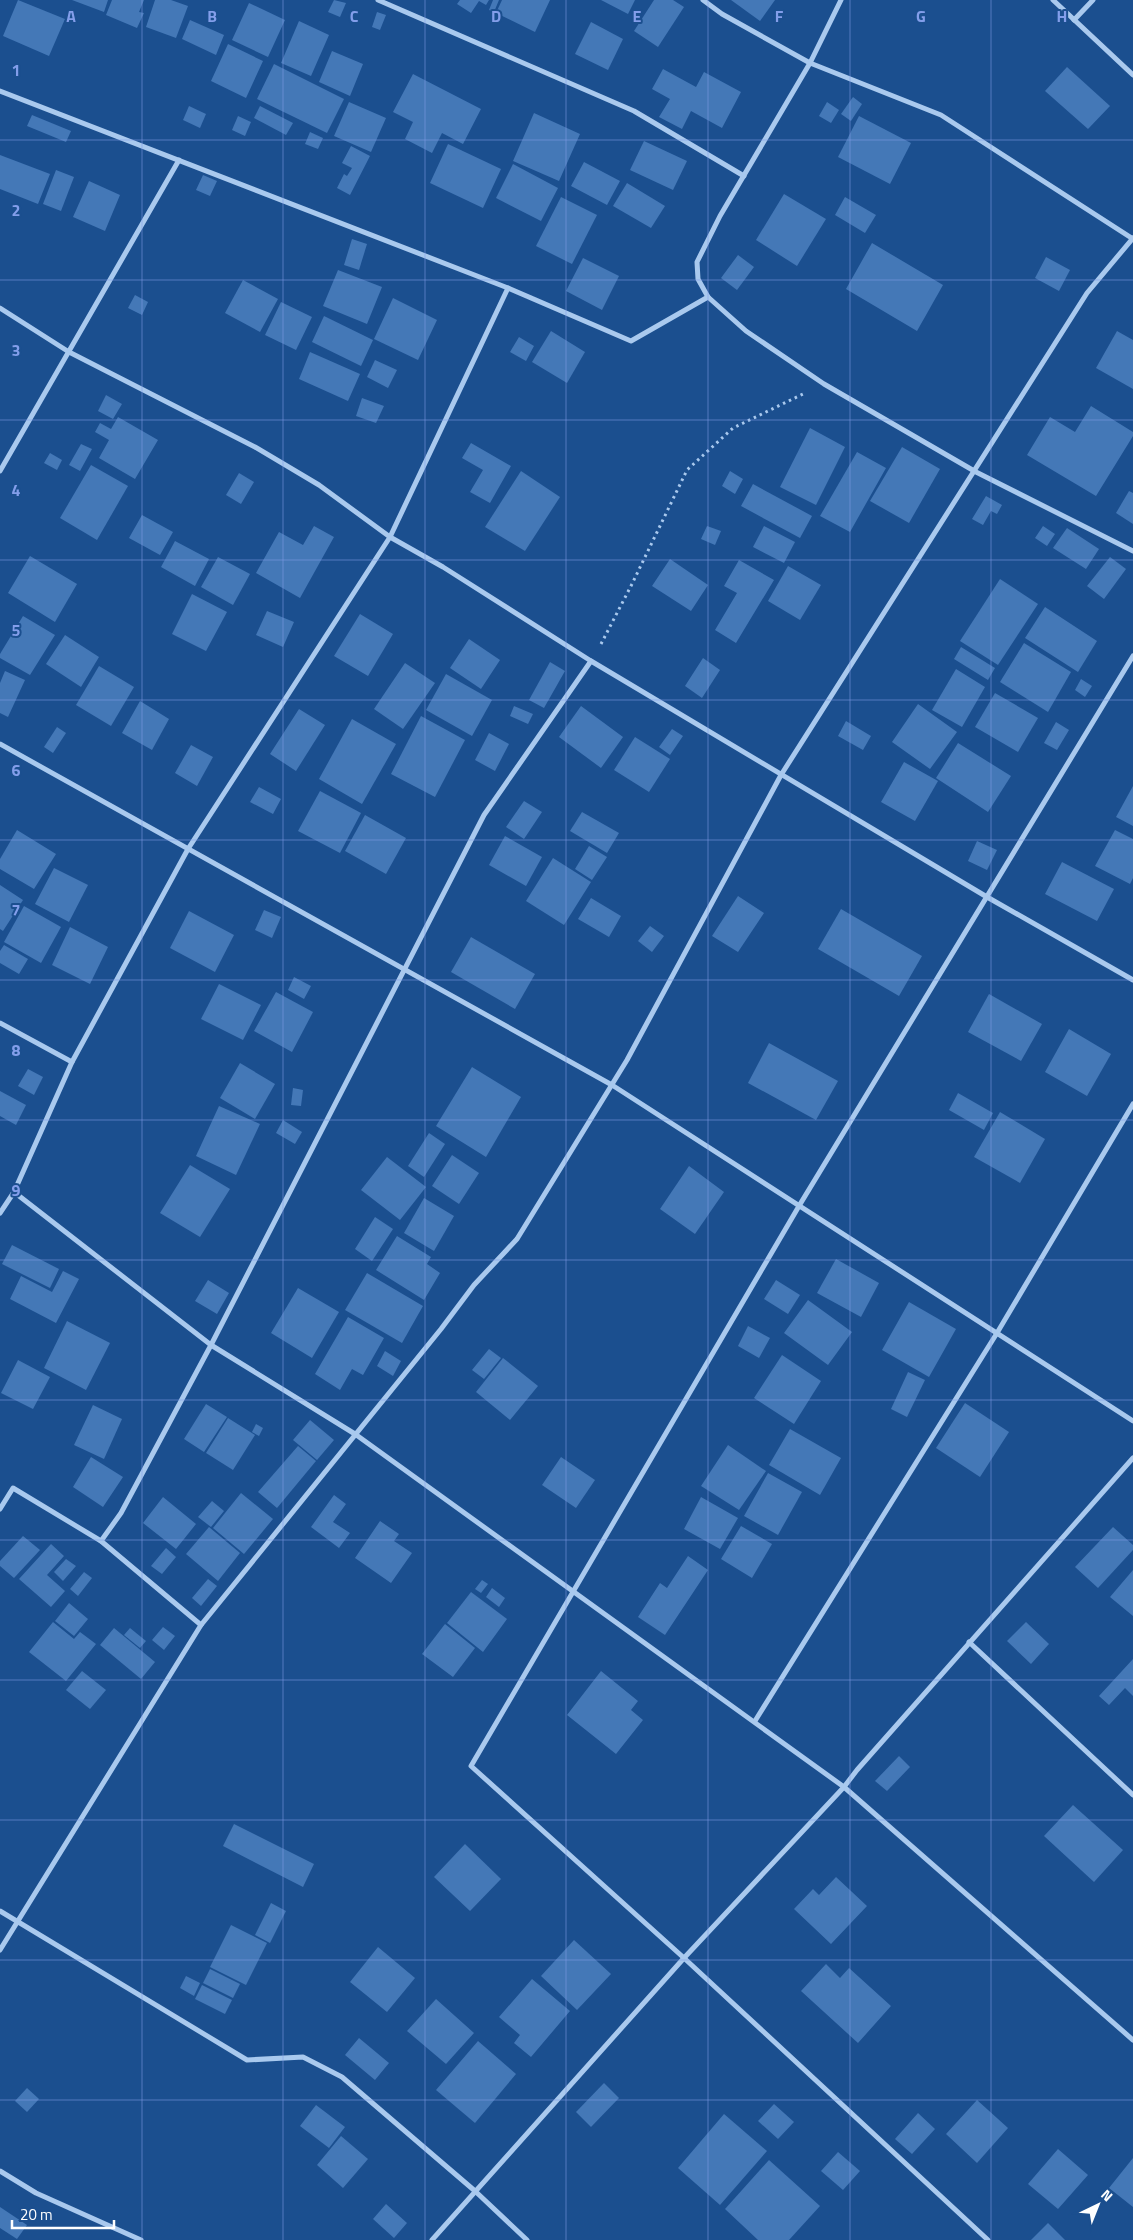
<svg xmlns="http://www.w3.org/2000/svg" width="1133" height="2240" viewBox="0 0 1133 2240" font-family="'Titillium Web',sans-serif">
<rect width="100%" height="100%" fill="#1b4f8f"/>
<g fill="#4478b7">
<polygon points="18,0 65,19 49,56 3,36"/>
<polygon points="72,0 108,0 104,12"/>
<polygon points="112,0 144,0 139,12 144,13 137,28 106,15"/>
<polygon points="155,0 171,0 188,6 176,38 146,27"/>
<polygon points="334,0 346,3 340,17 328,12"/>
<polygon points="460,0 489,0 486,5 479,1 471,13 457,4"/>
<polygon points="493,0 499,0 494,12 489,10"/>
<polygon points="502,0 550,0 535,32 496,13"/>
<polygon points="601,0 635,0 628,14"/>
<polygon points="654,0 673,0 684,7 658,47 634,31"/>
<polygon points="731,0 775,0 760,21"/>
<polygon points="249,3 285,20 268,57 232,40"/>
<polygon points="377,12 386,15 380,30 372,27"/>
<polygon points="190,20 224,35 216,55 182,39"/>
<polygon points="299,21 329,35 311,76 281,63"/>
<polygon points="591,22 623,39 608,70 575,54"/>
<polygon points="228,44 263,61 246,98 211,81"/>
<polygon points="332,51 363,64 350,96 319,82"/>
<polygon points="274,64 344,99 327,133 257,99"/>
<polygon points="1067,67 1110,106 1088,129 1045,91"/>
<polygon points="663,69 696,87 704,72 741,92 722,128 691,111 682,129 659,117 670,99 652,89"/>
<polygon points="413,74 481,109 463,144 442,133 432,153 405,139 413,122 393,112"/>
<polygon points="853,97 862,104 851,121 841,114"/>
<polygon points="349,102 386,118 371,152 334,136"/>
<polygon points="827,102 839,110 831,123 819,116"/>
<polygon points="189,106 206,114 200,128 183,120"/>
<polygon points="260,106 293,123 286,135 254,118"/>
<polygon points="534,113 580,134 559,181 513,161"/>
<polygon points="32,115 71,131 66,142 27,126"/>
<polygon points="238,116 251,122 245,136 232,130"/>
<polygon points="859,116 911,143 890,184 838,157"/>
<polygon points="310,132 323,138 318,149 305,144"/>
<polygon points="644,141 687,161 673,190 630,170"/>
<polygon points="448,144 501,169 483,208 430,183"/>
<polygon points="351,146 370,156 350,195 337,188 344,174 347,176 352,168 342,163"/>
<polygon points="0,155 50,174 38,204 0,189"/>
<polygon points="584,162 620,181 607,205 571,186"/>
<polygon points="513,164 558,188 541,221 496,198"/>
<polygon points="56,170 74,177 61,211 43,204"/>
<polygon points="203,175 217,181 210,196 196,190"/>
<polygon points="89,181 120,195 105,231 73,217"/>
<polygon points="627,183 665,206 651,228 613,206"/>
<polygon points="784,194 826,219 797,266 756,240"/>
<polygon points="561,197 597,215 572,264 536,246"/>
<polygon points="845,197 876,215 865,233 835,215"/>
<polygon points="352,239 367,244 359,270 344,265"/>
<polygon points="872,243 943,285 917,331 846,289"/>
<polygon points="738,255 754,267 737,290 721,278"/>
<polygon points="1046,257 1070,270 1059,291 1035,278"/>
<polygon points="583,258 619,276 602,310 566,291"/>
<polygon points="338,270 382,287 367,324 323,306"/>
<polygon points="243,280 278,299 260,332 225,313"/>
<polygon points="135,295 148,302 142,315 128,308"/>
<polygon points="393,298 437,320 418,360 374,339"/>
<polygon points="281,302 312,317 296,350 265,335"/>
<polygon points="324,316 373,340 361,366 312,342"/>
<polygon points="551,331 585,352 567,383 532,362"/>
<polygon points="1117,331 1133,340 1133,389 1096,368"/>
<polygon points="519,337 534,346 526,361 510,352"/>
<polygon points="310,352 360,374 348,401 299,379"/>
<polygon points="375,360 397,370 388,388 367,377"/>
<polygon points="106,395 122,404 113,419 98,411"/>
<polygon points="362,398 384,406 376,423 356,416"/>
<polygon points="1091,406 1133,432 1133,436 1096,496 1027,455 1050,417 1075,432"/>
<polygon points="118,417 158,440 135,479 99,458 109,440 95,432 100,423 111,429"/>
<polygon points="810,428 845,447 816,505 780,487"/>
<polygon points="471,443 511,466 490,503 470,492 483,470 462,458"/>
<polygon points="81,444 92,449 80,471 69,465"/>
<polygon points="902,447 940,469 909,523 870,501"/>
<polygon points="857,452 886,468 850,532 820,516"/>
<polygon points="50,453 62,460 57,470 44,463"/>
<polygon points="91,465 128,486 97,540 60,518"/>
<polygon points="521,471 560,497 525,551 485,527"/>
<polygon points="730,471 743,479 735,494 722,486"/>
<polygon points="239,473 254,482 241,504 226,495"/>
<polygon points="753,484 812,516 800,538 741,506"/>
<polygon points="1129,491 1133,493 1133,524 1116,513"/>
<polygon points="986,496 1002,505 997,514 991,511 983,525 972,519"/>
<polygon points="142,515 173,532 160,555 129,538"/>
<polygon points="314,526 334,537 300,598 256,573 279,532 303,545"/>
<polygon points="707,526 721,531 715,545 701,539"/>
<polygon points="764,526 795,542 784,563 753,547"/>
<polygon points="1043,526 1055,534 1047,546 1035,538"/>
<polygon points="1067,528 1099,549 1086,569 1053,548"/>
<polygon points="175,541 209,559 195,586 161,567"/>
<polygon points="30,556 77,584 55,622 8,593"/>
<polygon points="218,557 250,574 233,605 201,587"/>
<polygon points="1110,557 1126,569 1104,599 1087,586"/>
<polygon points="670,559 708,585 691,611 652,586"/>
<polygon points="739,560 774,580 736,643 715,630 737,593 724,586"/>
<polygon points="788,566 821,585 800,620 768,601"/>
<polygon points="1000,579 1038,604 998,665 960,641"/>
<polygon points="192,594 227,612 206,651 172,634"/>
<polygon points="1045,607 1097,641 1078,672 1025,638"/>
<polygon points="267,611 294,622 283,647 256,635"/>
<polygon points="360,614 393,634 368,676 334,656"/>
<polygon points="23,616 55,635 30,675 0,658 0,654"/>
<polygon points="65,635 99,657 81,687 46,664"/>
<polygon points="469,639 500,660 481,689 450,668"/>
<polygon points="1024,643 1071,672 1048,712 1000,682"/>
<polygon points="961,647 995,668 988,680 954,659"/>
<polygon points="703,658 720,670 702,698 685,686"/>
<polygon points="550,662 565,671 544,708 529,700"/>
<polygon points="405,663 435,683 403,729 374,709"/>
<polygon points="99,666 134,687 111,726 76,705"/>
<polygon points="956,669 985,687 962,727 932,710"/>
<polygon points="5,671 25,680 8,717 0,713 0,683"/>
<polygon points="446,674 492,700 472,736 426,710"/>
<polygon points="1081,679 1092,686 1085,697 1075,690"/>
<polygon points="995,693 1038,718 1018,752 975,727"/>
<polygon points="140,701 169,719 152,750 122,733"/>
<polygon points="918,704 957,732 930,769 892,742"/>
<polygon points="514,706 533,714 528,724 510,716"/>
<polygon points="581,706 623,737 601,768 559,737"/>
<polygon points="299,709 325,725 296,771 270,754"/>
<polygon points="421,716 465,740 435,797 391,774"/>
<polygon points="352,719 396,744 362,804 319,779"/>
<polygon points="846,721 871,736 863,750 838,736"/>
<polygon points="1056,722 1069,730 1057,750 1044,743"/>
<polygon points="57,727 66,733 53,753 44,747"/>
<polygon points="672,729 683,736 670,755 659,747"/>
<polygon points="489,733 509,744 495,771 475,760"/>
<polygon points="635,737 670,759 649,792 614,770"/>
<polygon points="958,743 1011,776 988,812 936,778"/>
<polygon points="191,745 213,757 197,786 175,773"/>
<polygon points="904,762 938,781 915,821 881,802"/>
<polygon points="1133,786 1133,826 1116,817"/>
<polygon points="259,787 281,799 273,814 250,802"/>
<polygon points="320,791 361,813 340,853 298,831"/>
<polygon points="524,801 542,812 524,839 506,827"/>
<polygon points="582,812 619,833 607,853 570,831"/>
<polygon points="365,815 406,838 386,874 345,851"/>
<polygon points="17,830 56,854 34,889 0,869 0,859"/>
<polygon points="1115,830 1133,839 1133,878 1130,884 1095,866"/>
<polygon points="505,836 542,857 526,886 489,865"/>
<polygon points="977,841 997,850 987,870 968,861"/>
<polygon points="589,846 607,857 592,880 575,869"/>
<polygon points="553,858 591,882 564,925 526,901"/>
<polygon points="1062,862 1114,889 1097,921 1045,894"/>
<polygon points="54,868 88,885 69,922 35,904"/>
<polygon points="0,885 23,900 3,931 0,929"/>
<polygon points="738,896 764,913 738,952 712,936"/>
<polygon points="591,898 621,916 609,937 578,919"/>
<polygon points="24,906 61,927 41,963 4,942"/>
<polygon points="841,909 922,956 899,996 818,949"/>
<polygon points="264,910 281,917 272,938 255,930"/>
<polygon points="189,911 234,935 215,972 170,948"/>
<polygon points="650,926 664,936 652,952 638,941"/>
<polygon points="70,927 108,947 90,984 52,965"/>
<polygon points="471,937 535,974 515,1009 451,972"/>
<polygon points="4,945 28,959 19,974 0,963 0,951"/>
<polygon points="294,977 311,986 304,999 288,990"/>
<polygon points="219,984 261,1005 243,1040 201,1019"/>
<polygon points="276,992 313,1012 292,1052 254,1031"/>
<polygon points="989,994 1042,1024 1021,1061 968,1032"/>
<polygon points="1069,1029 1111,1054 1087,1096 1045,1072"/>
<polygon points="769,1043 838,1081 816,1120 748,1083"/>
<polygon points="240,1063 275,1084 255,1119 220,1098"/>
<polygon points="472,1067 521,1097 486,1157 436,1126"/>
<polygon points="28,1069 43,1077 34,1095 18,1086"/>
<polygon points="293,1088 303,1090 301,1106 291,1105"/>
<polygon points="0,1091 26,1105 16,1125 0,1116"/>
<polygon points="958,1093 993,1113 984,1130 949,1110"/>
<polygon points="219,1106 260,1124 236,1175 196,1156"/>
<polygon points="1000,1112 1045,1139 1020,1183 974,1157"/>
<polygon points="283,1120 302,1132 295,1144 276,1133"/>
<polygon points="429,1133 445,1144 424,1177 408,1166"/>
<polygon points="452,1155 479,1173 459,1204 432,1186"/>
<polygon points="387,1157 426,1187 400,1220 361,1190"/>
<polygon points="190,1165 230,1189 200,1237 160,1213"/>
<polygon points="689,1166 724,1192 695,1234 660,1209"/>
<polygon points="424,1198 454,1216 434,1251 404,1233"/>
<polygon points="375,1217 393,1229 372,1261 355,1249"/>
<polygon points="397,1236 431,1257 427,1264 440,1273 424,1300 376,1270"/>
<polygon points="12,1245 59,1269 50,1288 2,1264"/>
<polygon points="836,1259 879,1283 861,1317 817,1293"/>
<polygon points="63,1271 79,1279 56,1323 10,1299 21,1276 52,1292"/>
<polygon points="367,1273 423,1306 402,1343 345,1310"/>
<polygon points="208,1280 229,1293 217,1314 195,1301"/>
<polygon points="776,1280 800,1295 788,1314 764,1299"/>
<polygon points="298,1288 339,1312 312,1358 271,1333"/>
<polygon points="808,1300 852,1332 828,1365 784,1333"/>
<polygon points="909,1302 956,1329 929,1377 882,1350"/>
<polygon points="348,1317 384,1338 363,1375 352,1369 340,1390 315,1374"/>
<polygon points="67,1321 110,1343 86,1390 44,1368"/>
<polygon points="748,1326 770,1338 759,1358 738,1346"/>
<polygon points="489,1349 501,1358 484,1379 472,1370"/>
<polygon points="385,1351 401,1361 393,1376 377,1366"/>
<polygon points="782,1355 821,1381 794,1424 754,1398"/>
<polygon points="503,1358 538,1386 510,1420 476,1392"/>
<polygon points="18,1360 50,1377 33,1409 1,1393"/>
<polygon points="908,1372 925,1380 907,1417 891,1409"/>
<polygon points="965,1403 1009,1432 980,1477 936,1448"/>
<polygon points="206,1404 227,1417 204,1452 184,1439"/>
<polygon points="93,1405 122,1419 104,1459 74,1445"/>
<polygon points="228,1418 255,1435 233,1470 206,1453"/>
<polygon points="310,1420 334,1440 317,1460 293,1440"/>
<polygon points="256,1424 263,1428 259,1436 252,1432"/>
<polygon points="790,1429 841,1458 820,1495 769,1465"/>
<polygon points="728,1445 766,1471 739,1510 701,1486"/>
<polygon points="298,1446 316,1461 277,1508 258,1492"/>
<polygon points="91,1457 123,1477 103,1507 73,1487"/>
<polygon points="561,1457 595,1480 576,1508 542,1485"/>
<polygon points="768,1473 802,1492 778,1535 744,1516"/>
<polygon points="241,1493 273,1519 244,1554 213,1528"/>
<polygon points="334,1495 346,1504 333,1522 350,1533 339,1548 311,1527"/>
<polygon points="163,1497 196,1524 176,1549 143,1523"/>
<polygon points="701,1497 738,1518 720,1549 684,1529"/>
<polygon points="212,1501 224,1511 211,1527 198,1517"/>
<polygon points="380,1521 399,1534 394,1541 412,1553 391,1583 355,1558"/>
<polygon points="741,1526 772,1544 752,1578 721,1559"/>
<polygon points="209,1527 240,1553 218,1581 186,1554"/>
<polygon points="1113,1527 1133,1545 1133,1550 1098,1588 1075,1567"/>
<polygon points="23,1536 40,1550 14,1578 0,1566 0,1561"/>
<polygon points="51,1544 64,1556 47,1575 65,1591 51,1607 19,1579"/>
<polygon points="166,1548 176,1557 162,1574 151,1566"/>
<polygon points="688,1556 708,1570 665,1635 638,1617 660,1583 667,1588"/>
<polygon points="66,1559 76,1566 63,1581 54,1572"/>
<polygon points="1133,1570 1133,1616 1110,1597"/>
<polygon points="84,1572 92,1578 78,1596 70,1589"/>
<polygon points="208,1579 217,1586 201,1606 192,1598"/>
<polygon points="482,1580 488,1584 481,1593 475,1589"/>
<polygon points="492,1588 505,1598 499,1607 486,1597"/>
<polygon points="471,1592 507,1619 483,1652 447,1623"/>
<polygon points="69,1603 88,1619 74,1636 55,1621"/>
<polygon points="53,1622 74,1639 80,1632 96,1644 66,1681 29,1652"/>
<polygon points="1026,1622 1049,1644 1031,1664 1007,1641"/>
<polygon points="445,1624 475,1648 453,1677 422,1654"/>
<polygon points="163,1627 175,1636 164,1650 152,1640"/>
<polygon points="114,1628 155,1662 141,1679 100,1645"/>
<polygon points="130,1628 146,1641 140,1648 124,1635"/>
<polygon points="1133,1659 1133,1696 1125,1688 1109,1705 1099,1696"/>
<polygon points="82,1671 106,1690 90,1709 66,1690"/>
<polygon points="601,1671 638,1701 631,1710 643,1720 616,1754 567,1715"/>
<polygon points="899,1756 910,1767 887,1791 875,1781"/>
<polygon points="1073,1805 1123,1850 1094,1882 1044,1836"/>
<polygon points="234,1824 314,1864 303,1887 223,1846"/>
<polygon points="465,1844 501,1879 470,1911 434,1877"/>
<polygon points="836,1877 867,1906 831,1944 794,1909 813,1889 819,1895"/>
<polygon points="271,1903 286,1911 270,1943 255,1935"/>
<polygon points="231,1925 267,1943 246,1985 210,1967"/>
<polygon points="574,1940 611,1974 577,2010 541,1976"/>
<polygon points="378,1947 415,1978 387,2012 350,1982"/>
<polygon points="826,1964 840,1978 849,1968 891,2006 858,2043 801,1991"/>
<polygon points="210,1969 240,1984 233,1998 203,1983"/>
<polygon points="186,1976 200,1983 194,1996 180,1988"/>
<polygon points="532,1979 570,2011 531,2057 514,2043 520,2035 499,2017"/>
<polygon points="202,1985 232,2000 225,2014 195,1999"/>
<polygon points="436,1999 474,2033 446,2064 407,2031"/>
<polygon points="359,2038 389,2063 375,2080 345,2055"/>
<polygon points="478,2041 516,2074 475,2123 436,2090"/>
<polygon points="604,2083 619,2098 591,2127 576,2112"/>
<polygon points="27,2088 39,2099 27,2112 15,2101"/>
<polygon points="977,2100 1008,2128 977,2163 946,2134"/>
<polygon points="774,2104 794,2122 778,2139 758,2121"/>
<polygon points="316,2105 345,2127 329,2148 300,2126"/>
<polygon points="918,2113 935,2129 912,2154 895,2139"/>
<polygon points="724,2114 767,2151 720,2205 678,2168"/>
<polygon points="341,2136 368,2159 343,2188 317,2165"/>
<polygon points="1058,2149 1088,2175 1058,2209 1028,2184"/>
<polygon points="838,2152 860,2171 843,2190 821,2171"/>
<polygon points="1133,2158 1133,2207 1109,2188"/>
<polygon points="769,2160 820,2206 789,2240 758,2240 725,2209"/>
<polygon points="386,2204 407,2223 394,2238 373,2219"/>
<polygon points="0,2207 27,2225 17,2239 0,2228"/>
<polygon points="1048,2223 1065,2240 1031,2240"/>
</g>
<g fill="none" stroke-linecap="round" stroke-linejoin="round">
<polyline stroke="#a9c9ee" stroke-width="3" stroke-dasharray="2.5 4" stroke-linecap="butt" points="601,644 632,584 687,470 733,428 803,394"/>
<g stroke="#a9c9ee" stroke-width="5">
<polyline points="378,0 634,111 744,176"/>
<polyline points="703,0 722,14 810,63 941,115 1133,239"/>
<polyline points="841,0 810,63 720,216 697,262 698,279 708,297 746,331 824,384 976,472 1133,551"/>
<polyline points="1053,0 1133,75"/>
<polyline points="1074,20 1093,0"/>
<polyline points="0,91 508,288 631,341 708,297"/>
<polyline points="0,308 69,352 255,447 319,485 390,537 443,567 591,661 987,897 1133,980"/>
<polyline points="0,471 179,160"/>
<polyline points="0,744 612,1085 1133,1421"/>
<polyline points="0,1023 72,1062"/>
<polyline points="14,1192 211,1345 355,1434 844,1787 1133,2040"/>
<polyline points="0,1213 14,1192 72,1062 188,849 390,537 508,288"/>
<polyline points="0,1509 13,1488 101,1541 201,1625"/>
<polyline points="101,1541 121,1513 211,1345 484,815 591,661"/>
<polyline points="969,1642 1133,1795"/>
<polyline points="755,1721 997,1333 1133,1104"/>
<polyline points="0,1911 247,2060 303,2057 342,2077 475,2191 527,2240"/>
<polyline points="0,1950 201,1625 441,1329 474,1285 517,1239 627,1060 781,775 1087,293 1133,238"/>
<polyline points="0,2171 36,2193 141,2240"/>
<polyline points="432,2240 684,1958 844,1787 857,1770 1133,1458"/>
<polyline points="988,2240 684,1958 471,1766 799,1206 1133,656"/>
</g>
</g>
<path fill="none" stroke="#839eea" stroke-width="1" stroke-opacity="0.55" d="M142,0V2240M283,0V2240M425,0V2240M566,0V2240M708,0V2240M850,0V2240M991,0V2240M0,140H1133M0,280H1133M0,420H1133M0,560H1133M0,700H1133M0,840H1133M0,980H1133M0,1120H1133M0,1260H1133M0,1400H1133M0,1540H1133M0,1680H1133M0,1820H1133M0,1960H1133M0,2100H1133"/>
<g font-size="16" text-anchor="middle" font-weight="bold" fill="#839eea" stroke="#1b4f8f" stroke-width="4" stroke-linejoin="round" paint-order="stroke">
<text x="71" y="22">A</text>
<text x="212" y="22">B</text>
<text x="354" y="22">C</text>
<text x="496" y="22">D</text>
<text x="637" y="22">E</text>
<text x="779" y="22">F</text>
<text x="921" y="22">G</text>
<text x="1062" y="22">H</text>
<text x="16" y="76">1</text>
<text x="16" y="216">2</text>
<text x="16" y="356">3</text>
<text x="16" y="496">4</text>
<text x="16" y="636">5</text>
<text x="16" y="776">6</text>
<text x="16" y="916">7</text>
<text x="16" y="1056">8</text>
<text x="16" y="1196">9</text>
</g>
<g transform="translate(1098 2205) rotate(43)" stroke="#1b4f8f" stroke-width="4" paint-order="stroke">
<path d="M0-4L9 19L0 12L-9 19Z" fill="#ffffff"/>
<text y="-8" font-size="14" font-weight="bold" text-anchor="middle" fill="#ffffff">N</text>
</g>
<path d="M12 2220v8h102v-8" fill="none" stroke="#ffffff" stroke-width="2.5"/>
<text x="20" y="2220" font-size="15" fill="#ffffff" stroke="#1b4f8f" stroke-width="4" paint-order="stroke">20 m</text>
</svg>
